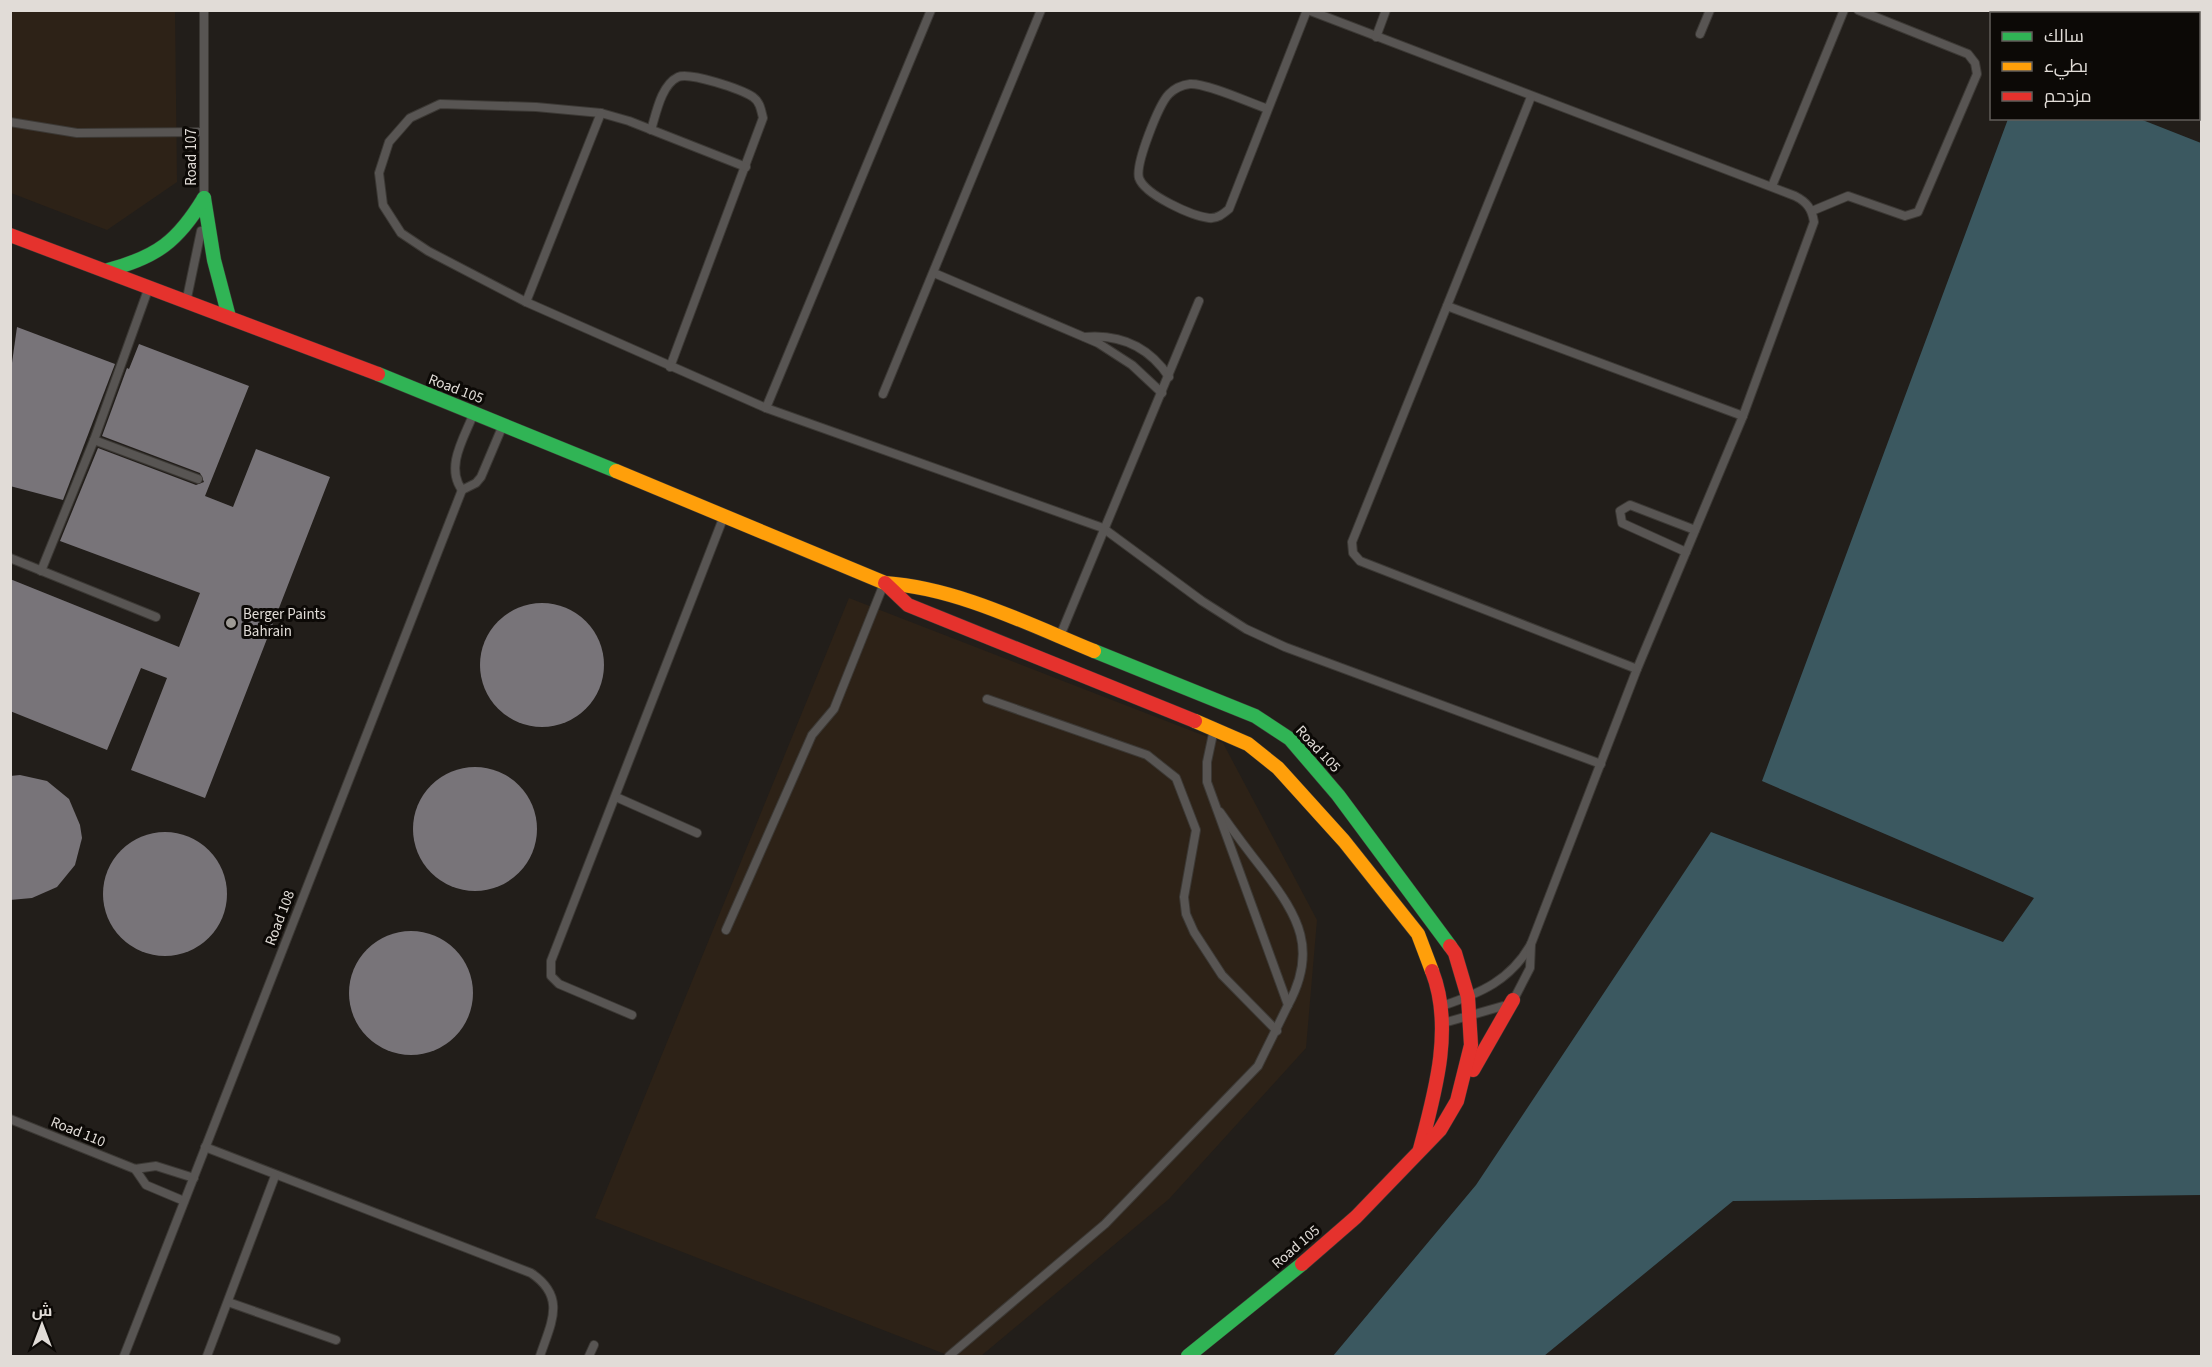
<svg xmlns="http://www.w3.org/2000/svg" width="2212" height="1367" viewBox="0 0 2212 1367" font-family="'Source Sans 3',Cairo,sans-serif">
<rect width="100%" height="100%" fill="#221e1a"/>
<g fill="#2d2217">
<polygon points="10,11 175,11 177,182 107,230 11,193"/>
<polygon points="849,598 1223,743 1317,920 1306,1048 1169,1199 981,1356 950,1356 595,1218"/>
</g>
<g fill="#3b5860">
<polygon points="2090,10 2201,11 2201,87 2198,86 2198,14 2089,13"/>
<polygon points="2008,119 2140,119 2201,143 2201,1195 1733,1201 1544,1356 1333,1356 1476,1185 1711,832 2003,942 2034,898 1762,781"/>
</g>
<g fill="#787479">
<polygon points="17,327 115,364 63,500 10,486 10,377"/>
<polygon points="139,344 249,386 205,496 233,507 256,449 330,477 205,798 131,770 167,678 141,668 107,750 10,711 10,579 179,647 200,593 60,541 98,448 196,485 204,482 200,473 102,436 127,368 129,369"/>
<circle cx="542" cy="665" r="62"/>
<circle cx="475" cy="829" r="62"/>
<polygon points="20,775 47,781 69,799 80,825 82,838 75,865 57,887 32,898 10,900 10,776"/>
<circle cx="165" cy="894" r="62"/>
<circle cx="411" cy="993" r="62"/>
</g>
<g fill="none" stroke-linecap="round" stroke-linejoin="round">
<defs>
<g id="lane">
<path d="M1308,10L1795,196C1807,202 1812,209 1814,222L1743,416L1637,669L1531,944C1511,980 1481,993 1442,1006"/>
<polyline points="1700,34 1710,10"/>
<polyline points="1376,37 1386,10"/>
<polyline points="1531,97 1352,542 1353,553 1360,561 1637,669"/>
<path d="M1268,109C1250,103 1207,83 1190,84C1182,85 1175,88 1169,94C1159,104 1135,164 1139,178C1145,195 1192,216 1209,218C1217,219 1223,214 1229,209L1307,10"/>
<polyline points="10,122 77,133 204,132"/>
<path d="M651,130C656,114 661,85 678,77C690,72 741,89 753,97C760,102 761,110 763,118L670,367"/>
<polyline points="746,167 629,121 601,113 536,107 440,104 410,118 389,142 379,173 383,205 401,233 428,251 526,302 766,408 1103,528 1202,601 1246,629 1285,647 1601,764"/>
<polyline points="1772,186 1844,10"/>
<polyline points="204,197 204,10"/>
<polyline points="1812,211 1848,196 1905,216 1918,212 1977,74 1975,63 1968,54 1858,10"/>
<polyline points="934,273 1098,343 1132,365 1162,393"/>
<polyline points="187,298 201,231"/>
<polyline points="526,302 601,113"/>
<polyline points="1447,306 1743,416"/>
<path d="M1085,337C1121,334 1149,347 1169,377"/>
<polyline points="883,394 1041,10"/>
<polyline points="766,408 931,10"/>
<polyline points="94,440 198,479"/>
<path d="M462,490C445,467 464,438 473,415"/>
<polyline points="462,490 476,483 481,477 503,425"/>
<polyline points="1686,552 1622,523 1620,511 1630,505 1695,530"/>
<polyline points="10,558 156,617"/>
<polyline points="41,571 94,440 149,287"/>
<polyline points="1060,636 1199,301"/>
<polyline points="987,699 1147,755 1176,778 1196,830 1184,897 1186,914 1194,932 1222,975 1277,1031"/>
<polyline points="616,797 697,833"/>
<path d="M1220,812C1234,832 1249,852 1264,871C1299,917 1318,950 1288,1005"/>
<polyline points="726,930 812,735 834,709 883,586"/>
<polyline points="1514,999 1530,968 1531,944"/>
<polyline points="632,1015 559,984 551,976 551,961 724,516"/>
<polyline points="1447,1022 1503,1006"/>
<polyline points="10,1119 135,1169 156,1166 194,1178"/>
<path d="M205,1147L531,1273C567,1297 551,1323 540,1356"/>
<polyline points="135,1169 146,1185 184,1201"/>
<polyline points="228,1302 336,1340"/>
<polyline points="124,1356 462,490"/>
<polyline points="207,1356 275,1176"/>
<polyline points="589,1356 594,1345"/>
<polyline points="949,1356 1105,1224 1258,1066 1288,1005 1207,782 1207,762 1214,729"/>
</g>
<g id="fast">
<polyline points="204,198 214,260 229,317"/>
<path d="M108,270C157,257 178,241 204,198"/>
<polyline points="378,374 616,471"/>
<polyline points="1094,651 1255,716 1290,739 1338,795 1450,946"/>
<polyline points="1188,1356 1302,1264"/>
</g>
<g id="slow">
<path d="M616,471L885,583C957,588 1028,624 1094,651"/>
<polyline points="1195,721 1248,744 1278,768 1344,841 1418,934 1432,971"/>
</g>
<g id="jam">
<polyline points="10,235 378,374"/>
<polyline points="885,583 908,605 1195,721"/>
<polyline points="1473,1070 1513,1000"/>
<path d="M1420,1149C1435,1093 1454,1027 1432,971"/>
<polyline points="1302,1264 1356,1217 1440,1130 1457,1101 1471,1045 1468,997 1455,953 1450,946"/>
</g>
</defs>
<use href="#lane" stroke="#3c3935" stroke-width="10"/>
<use href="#fast" stroke="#3c3935" stroke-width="15"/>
<use href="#slow" stroke="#3c3935" stroke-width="15"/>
<use href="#jam" stroke="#3c3935" stroke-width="15"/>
<use href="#lane" stroke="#585553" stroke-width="8"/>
<use href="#fast" stroke="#30b455" stroke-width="14"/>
<use href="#slow" stroke="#ff9f0a" stroke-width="14"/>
<use href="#jam" stroke="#e5322d" stroke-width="14"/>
</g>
<circle fill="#9e9a95" stroke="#0c0906" stroke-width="2" cx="231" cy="623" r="6"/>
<g text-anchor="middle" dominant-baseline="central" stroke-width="6" stroke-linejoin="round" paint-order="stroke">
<g font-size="15" fill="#e1dcd7" stroke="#0c0906">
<text transform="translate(191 157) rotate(-90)">Road 107</text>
<text transform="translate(456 389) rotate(21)">Road 105</text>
<text transform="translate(1318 749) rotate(47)">Road 105</text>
<text transform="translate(280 918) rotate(-69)">Road 108</text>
<text transform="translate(78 1132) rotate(22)">Road 110</text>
<text transform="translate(1296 1247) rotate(-41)">Road 105</text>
</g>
<g font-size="15" fill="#e1dcd7" stroke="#0c0906" text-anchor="start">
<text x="243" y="614">Berger Paints<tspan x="243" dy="17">Bahrain</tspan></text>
</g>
</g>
<rect width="2212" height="1367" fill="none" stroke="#e1dcd7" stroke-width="24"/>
<rect x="1990" y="12" width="210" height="108" fill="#0c0906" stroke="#615d5a" stroke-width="1.5"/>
<rect x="2002" y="32" width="30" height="9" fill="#30b455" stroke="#615d5a" stroke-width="1.5"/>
<text x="2044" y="42" font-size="18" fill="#e1dcd7">سالك</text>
<rect x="2002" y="62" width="30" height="9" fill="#ff9f0a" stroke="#615d5a" stroke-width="1.5"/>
<text x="2044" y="72" font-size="18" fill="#e1dcd7">بطيء</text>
<rect x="2002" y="92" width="30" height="9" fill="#e5322d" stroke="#615d5a" stroke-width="1.5"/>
<text x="2044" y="102" font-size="18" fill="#e1dcd7">مزدحم</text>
<g transform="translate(42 1325)" stroke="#0c0906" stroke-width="4.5" paint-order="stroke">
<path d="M0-4.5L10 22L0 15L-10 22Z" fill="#e1dcd7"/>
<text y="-9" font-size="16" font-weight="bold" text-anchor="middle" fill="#e1dcd7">ش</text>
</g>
</svg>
